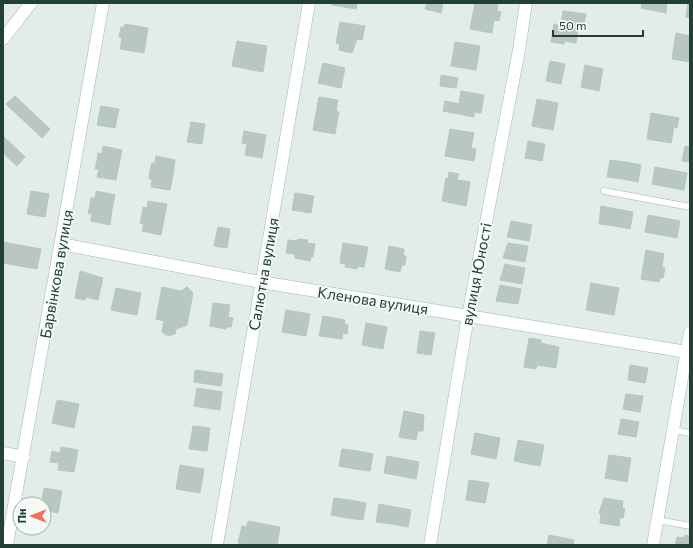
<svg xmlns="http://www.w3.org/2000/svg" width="693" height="548" viewBox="0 0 693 548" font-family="Commissioner,sans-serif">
<rect width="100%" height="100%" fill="#e3ede8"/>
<g fill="#b8c8c1" stroke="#b5c7be">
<polygon points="332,3 357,3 356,9 332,5"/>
<polygon points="427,3 443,3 441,13 425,9"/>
<polygon points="475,3 498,5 497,11 501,12 499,21 494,20 492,33 470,29"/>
<polygon points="642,3 667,3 666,13 641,8"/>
<polygon points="688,3 690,3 690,18 686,17"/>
<polygon points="563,11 586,14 584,23 579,22 576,43 564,41 564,44 551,42 554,24 561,25"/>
<polygon points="340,22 365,26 362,40 357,39 352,53 339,50 340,44 336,43"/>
<polygon points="125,24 148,28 144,53 120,49 122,38 119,37 121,27 124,27"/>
<polygon points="676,33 690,36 690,62 672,59"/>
<polygon points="237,41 267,46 263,72 232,66"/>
<polygon points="455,42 480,46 476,70 451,66"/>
<polygon points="550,61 565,64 561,84 546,81"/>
<polygon points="323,63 345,68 341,88 318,83"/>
<polygon points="585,65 603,69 599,91 581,87"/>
<polygon points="441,75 458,78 456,88 440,86"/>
<polygon points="461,91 484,95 481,113 474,112 474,117 443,111 445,101 459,104"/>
<polygon points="15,96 50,129 42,138 6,104"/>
<polygon points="319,97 338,100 336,111 339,112 335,134 313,130"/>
<polygon points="537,99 558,103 553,130 532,126"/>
<polygon points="101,106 119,109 115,128 97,125"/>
<polygon points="651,113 679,118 677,128 674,127 671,143 647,139"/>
<polygon points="191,122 205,124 202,144 187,142"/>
<polygon points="450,129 474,133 471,148 476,149 474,161 445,156"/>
<polygon points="244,131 266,135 262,158 245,155 247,144 242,143"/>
<polygon points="3,136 25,157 17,166 3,153"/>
<polygon points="528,141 545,144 542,161 525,158"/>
<polygon points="103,146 122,150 119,165 97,161 98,153 102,154"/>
<polygon points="685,146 690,147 690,162 682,161"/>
<polygon points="156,156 175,160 173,175 150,170 152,163 155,164"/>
<polygon points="610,160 626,162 623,179 607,177"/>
<polygon points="97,161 119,165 116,180 97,177 99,169 95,169"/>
<polygon points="626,162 641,165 638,182 623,179"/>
<polygon points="655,167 671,170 668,187 652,184"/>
<polygon points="150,170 173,175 170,190 151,187 152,179 149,179"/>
<polygon points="671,170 687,173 684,190 668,187"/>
<polygon points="449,172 459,174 457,180 470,182 466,206 442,201 446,178 448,179"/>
<polygon points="31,191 49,194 45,217 27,214"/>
<polygon points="96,191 115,195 112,209 90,205 91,198 95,198"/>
<polygon points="295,193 314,196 311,213 292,210"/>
<polygon points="148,201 167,204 164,219 142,215 143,207 147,208"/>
<polygon points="90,205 112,209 110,225 91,221 92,214 88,213"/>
<polygon points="601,206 617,209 615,226 599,224"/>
<polygon points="617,209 633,212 630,229 615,226"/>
<polygon points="142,215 164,219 161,235 142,231 144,224 140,223"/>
<polygon points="648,215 664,218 661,235 645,232"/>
<polygon points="664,218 680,221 677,238 661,235"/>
<polygon points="511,221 532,225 529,241 507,237"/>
<polygon points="218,227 230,229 227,248 214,246"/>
<polygon points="298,239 308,240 307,243 315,244 313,257 311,257 310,261 295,258 295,254 286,253 288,240 297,241"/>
<polygon points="3,242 41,249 37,269 3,263"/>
<polygon points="343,243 368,247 364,267 357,266 357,269 345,267 346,264 340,263"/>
<polygon points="508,243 528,246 525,262 503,258"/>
<polygon points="389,246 404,249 403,255 406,256 405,265 402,265 400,272 385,269"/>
<polygon points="646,250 664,254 662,267 665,268 663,278 660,278 659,282 641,279"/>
<polygon points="505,264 525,268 522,284 500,280"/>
<polygon points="80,271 103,278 98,300 86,297 85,300 75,298"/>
<polygon points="591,283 619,288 614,315 586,310"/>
<polygon points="500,285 521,289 518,304 496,301"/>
<polygon points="162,287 181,291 187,287 193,293 187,325 176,329 175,334 168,336 162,332 164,321 156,319"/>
<polygon points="116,288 141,293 137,315 111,310"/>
<polygon points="213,303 230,305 228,317 233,318 231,327 227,327 226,329 210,326"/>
<polygon points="286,310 310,314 306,336 282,332"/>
<polygon points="323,316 345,320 344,324 348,325 347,334 343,333 342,339 319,336"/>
<polygon points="366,323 387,327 383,349 362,345"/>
<polygon points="420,331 435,333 431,355 417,353"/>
<polygon points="529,338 541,340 541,343 559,347 556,368 537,365 536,369 524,367"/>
<polygon points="630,365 648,368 645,383 628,380"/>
<polygon points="195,370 223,374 221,386 194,382"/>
<polygon points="197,388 222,392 220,410 194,406"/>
<polygon points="626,394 643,396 640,412 623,409"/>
<polygon points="57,400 79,404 74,428 52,423"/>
<polygon points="404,411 424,415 423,431 418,431 416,440 399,437"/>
<polygon points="621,419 639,422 636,437 618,434"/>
<polygon points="193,426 210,428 207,451 189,449"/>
<polygon points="475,433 500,438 496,459 471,454"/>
<polygon points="518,440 544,445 540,466 514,461"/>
<polygon points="61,447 78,450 74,472 58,470 59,463 50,462 52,451 60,453"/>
<polygon points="342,449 358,451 355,469 339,466"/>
<polygon points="358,451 373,454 370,471 355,469"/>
<polygon points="609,455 631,458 627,482 605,478"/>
<polygon points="387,456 403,459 400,476 384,473"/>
<polygon points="403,459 419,462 416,479 400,476"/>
<polygon points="180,465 204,469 200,493 176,489"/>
<polygon points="469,480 489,483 485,503 466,500"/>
<polygon points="44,488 62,491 58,513 44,510 44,504 41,504"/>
<polygon points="334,498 350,500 347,518 331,515"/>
<polygon points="604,498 623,501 622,508 625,509 623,518 620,517 619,526 600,523 601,514 599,513"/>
<polygon points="350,500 366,503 363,520 347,518"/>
<polygon points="379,504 395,507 392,524 376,522"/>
<polygon points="395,507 411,510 408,527 392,524"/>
<polygon points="248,521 280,527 277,545 238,543 242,526 247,527"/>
<polygon points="549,535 574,540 573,545 547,545"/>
<polygon points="685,535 690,536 690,545 675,545 677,537 684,538"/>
</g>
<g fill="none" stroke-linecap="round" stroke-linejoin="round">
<defs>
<g id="service">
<polyline points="604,191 690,207"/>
<polyline points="673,430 690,433"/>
<polyline points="658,520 690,526"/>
</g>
<g id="minor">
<polyline points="3,39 31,3"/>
<polyline points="61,244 261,282 687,352"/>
<polyline points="3,453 24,457"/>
<polyline points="7,545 103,3"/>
<polyline points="217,545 309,3"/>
<polyline points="430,545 468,316 519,50 526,3"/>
<polyline points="653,545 690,332"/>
</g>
</defs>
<use href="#service" stroke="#a5b6af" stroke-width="7"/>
<use href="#minor" stroke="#a5b6af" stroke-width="13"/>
<use href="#service" stroke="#fff" stroke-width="6"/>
<use href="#minor" stroke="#fff" stroke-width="12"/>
</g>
<g text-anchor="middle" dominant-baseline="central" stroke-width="3.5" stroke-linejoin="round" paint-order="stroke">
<g font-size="15" fill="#224035" stroke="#f4faf6">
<text transform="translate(56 274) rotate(-80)">Барвінкова вулиця</text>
<text transform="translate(263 274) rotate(-80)">Салютна вулиця</text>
<text transform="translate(476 274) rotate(-79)">вулиця Юності</text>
<text transform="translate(373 300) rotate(9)">Кленова вулиця</text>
</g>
</g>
<rect width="693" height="548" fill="none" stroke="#224035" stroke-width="8"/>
<g transform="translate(32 516) rotate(270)"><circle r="19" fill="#f4faf6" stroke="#a0b0a9"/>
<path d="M0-3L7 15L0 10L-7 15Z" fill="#f67059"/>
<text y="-6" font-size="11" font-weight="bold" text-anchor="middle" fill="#224035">Пн</text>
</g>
<path d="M553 30v6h90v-6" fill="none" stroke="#224035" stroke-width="2"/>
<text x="559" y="30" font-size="12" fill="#224035" stroke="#f4faf6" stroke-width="3" paint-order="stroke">50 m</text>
</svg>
